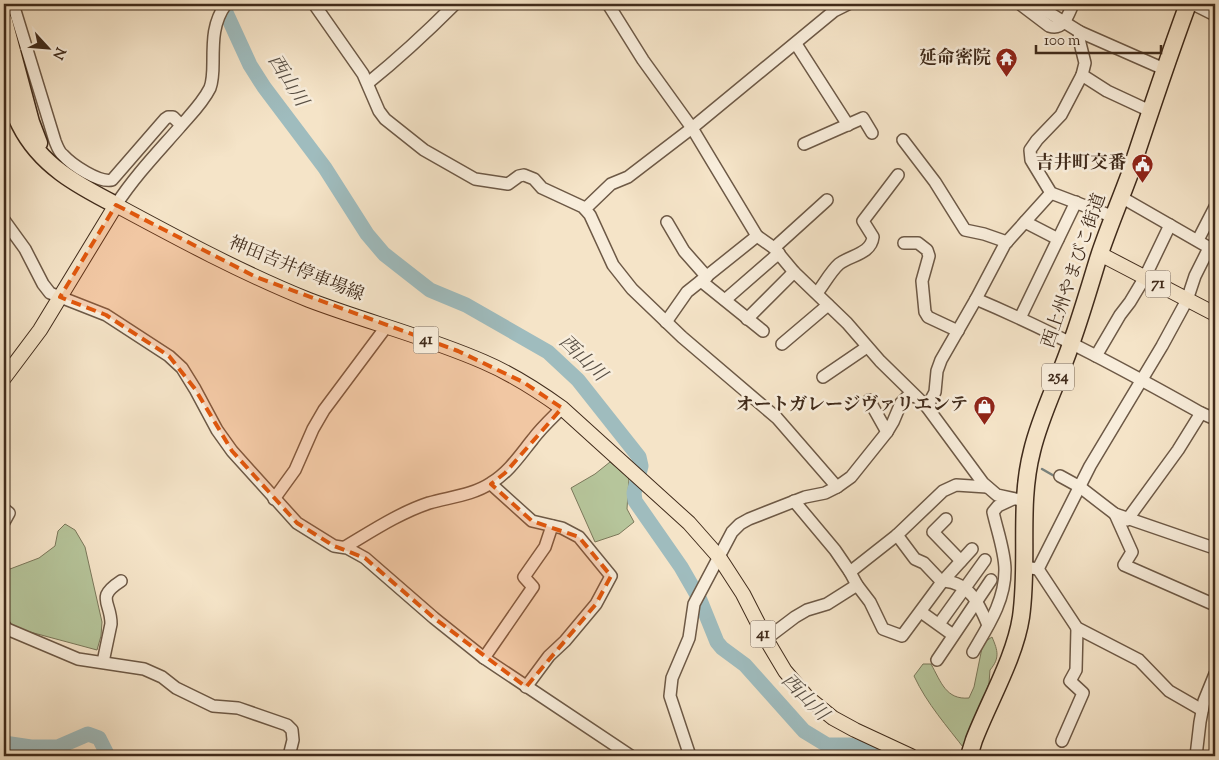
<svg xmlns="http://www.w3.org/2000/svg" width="1219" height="760" viewBox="0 0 1219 760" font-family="'Sorts Mill Goudy','Noto Serif JP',serif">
<rect width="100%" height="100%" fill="#f5e4c8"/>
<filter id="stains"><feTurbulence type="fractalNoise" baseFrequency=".004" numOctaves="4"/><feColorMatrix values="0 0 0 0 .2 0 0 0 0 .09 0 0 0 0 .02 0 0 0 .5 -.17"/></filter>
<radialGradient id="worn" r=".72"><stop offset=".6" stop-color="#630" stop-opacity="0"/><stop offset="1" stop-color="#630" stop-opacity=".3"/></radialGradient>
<g fill="#b6c59b" stroke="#7b785b">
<polygon points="610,462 629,478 627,509 634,522 619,534 595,542 571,488 595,474"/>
<polygon points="65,524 75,530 85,547 102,622 101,636 97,650 4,625 4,573 10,569 39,558 55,546 58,531"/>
<path d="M992,637C998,651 1000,658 990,670L989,683L966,751C947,726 927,704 914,676L923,664H931C941,682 946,700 969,698L974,687L983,643Z"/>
</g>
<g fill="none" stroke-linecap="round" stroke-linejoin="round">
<polyline stroke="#79827d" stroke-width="2.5" points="1042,469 1056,477"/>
<g stroke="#9fbcbe" stroke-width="15">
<polyline points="222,4 250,65 264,87 325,168 367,234 384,254 430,290 466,305 548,352 578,380 639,457 641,466 634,493 635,501 681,567 700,600 717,642 722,648 745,665 804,731 827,745 850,745 874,754 875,756"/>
<polyline points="4,743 31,747 58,747 88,734 99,738 108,756"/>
</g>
<defs>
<g id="minor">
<path d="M13,4L55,141C57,146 59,152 63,155C72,165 99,183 112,180L165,119L168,117H173L181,125"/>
<polyline points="314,4 363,74 379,111 385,119 424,150 475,179 508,184 519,176 524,175 534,179 542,188 583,207 590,215 613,265 632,289 682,337 777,418 837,487"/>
<polyline points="608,4 643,60 692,128 757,236 774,248 794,272 847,323 880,361 927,407 983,483 997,495 1025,501"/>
<path d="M1020,4L1049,26C1064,31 1068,15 1073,4"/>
<polyline points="1035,4 1080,32 1164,69"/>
<polyline points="1193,4 1215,15"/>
<polyline points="1080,32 1079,39 1085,63 1082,75 1107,91 1150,111"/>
<polyline points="796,44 848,125"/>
<polyline points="1082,75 1061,115 1037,140 1030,150 1031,160 1051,193 1114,217"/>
<path d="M368,83C399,58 427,32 455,4"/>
<polyline points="903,140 935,182 965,230 984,234 1007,242"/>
<polyline points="804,144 863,118 872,133"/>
<polyline points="1121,197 1215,251"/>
<path d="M116,205C134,177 157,153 179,128C190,115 202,104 210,88C213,80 213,71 213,62C213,40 213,22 226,4"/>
<polyline points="585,209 611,184 628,177 692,128 834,11 848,4"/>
<polyline points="4,220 25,249 43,284 50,293 106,315 169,356 182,368 195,389 217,430 232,451 297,523 334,546 347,548 365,558 434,618 484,658 631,756"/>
<polyline points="667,222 684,251 707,277"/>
<polyline points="1025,222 1058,239"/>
<polyline points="1198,240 1215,207"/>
<polyline points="904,243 918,243 927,250 929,256 922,281 925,312 928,317 958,331"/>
<polyline points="774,248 827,200"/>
<polyline points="701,281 763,331"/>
<path d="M817,293C824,284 831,271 839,264C851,255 871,254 873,237L863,221L898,175"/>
<path d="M976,299C1054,332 1128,372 1201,413L1215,419"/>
<polyline points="725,300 779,253"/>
<polyline points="1020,318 1076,202"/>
<polyline points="747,319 794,272"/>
<polyline points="666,322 687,292 757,236"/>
<polyline points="782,344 828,305"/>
<polyline points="1096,356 1120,315 1130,302 1145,277 1170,225"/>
<polyline points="823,377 867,347"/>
<polyline points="869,400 887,432"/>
<polyline points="927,407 935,392 937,371 941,360 976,299 1005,244 1051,193"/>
<polyline points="1060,476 1080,487 1115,514 1211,547 1215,547"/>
<polyline points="491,484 532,521 562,528 579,537 611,576 596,604 565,641 549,656 526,687"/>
<polyline points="274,499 295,470 313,429 324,410 386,327"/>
<polyline points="794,501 835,550 850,572"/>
<polyline points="4,509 9,513 4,522"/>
<polyline points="1115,514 1132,552 1124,565 1215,605"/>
<polyline points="946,519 933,532 961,561"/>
<polyline points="1127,520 1178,450 1201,413"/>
<polyline points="897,535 915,559 924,563 942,582"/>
<path d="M345,547C372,531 399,513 429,503C450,497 473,495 491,483C509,472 520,455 533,439C541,428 552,418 562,408"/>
<polyline points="972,549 942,582 902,636 883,629 870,602 857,585 850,572 897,535 943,491 956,485 987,487"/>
<polyline points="1024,567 1038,569 1090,466 1162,346 1187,300 1195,276 1209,248"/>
<polyline points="1038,569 1077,628 1139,660 1169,691 1202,710"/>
<path d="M944,581C970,583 979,604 988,625"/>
<polyline points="921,612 953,635"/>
<polyline points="939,624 985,560"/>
<polyline points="4,625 7,629 78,659 144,669 162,677 176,688 213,706 238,708 287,725 292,730 293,740 289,756"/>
<polyline points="766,639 795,617 807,610 827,604 857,585"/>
<path d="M973,652C988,626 1005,601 1005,570C1005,552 997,530 993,512L998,506L1013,499"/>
<polyline points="484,658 533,587 524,577 545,547 552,526"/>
<polyline points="937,660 991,580"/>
<path d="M103,662L111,624C111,601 95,598 121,581"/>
<polyline points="1062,741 1083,693 1070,681 1076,670 1077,628"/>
<polyline points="690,756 670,696 672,678 689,638 694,604 732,532 740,524 749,519 805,497 825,493 837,487 851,477 887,432 893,422 901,403 907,397 915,396"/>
<polyline points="1196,756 1200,722 1204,701 1215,674"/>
</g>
<g id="major">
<polyline points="1100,254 1215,314"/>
<path d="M4,378L40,330L116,205C179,239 242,273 309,300C367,322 427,337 484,362C512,374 537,390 562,408L689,523L719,557L743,594L766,639L785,671L807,697L833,718L855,730L911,756"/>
</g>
<g id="highway">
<polyline points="4,21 31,122 39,143"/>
<path d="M4,77C8,93 12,110 20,125C40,165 77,185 116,205"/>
<path d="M969,756L974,740C989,701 1015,657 1021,617C1029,561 1018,505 1032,451C1041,413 1060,378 1072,341C1082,313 1090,285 1099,256C1108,229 1119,203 1129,176C1148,118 1167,61 1188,4"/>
</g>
</defs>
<use href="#minor" stroke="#6d5946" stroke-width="14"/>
<use href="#major" stroke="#402b1b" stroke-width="16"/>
<use href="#highway" stroke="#402b1b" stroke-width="19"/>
<use href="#minor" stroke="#f8eddb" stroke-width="11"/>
<use href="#major" stroke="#f5e4c8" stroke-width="14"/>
<use href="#highway" stroke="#f5e4c8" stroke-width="16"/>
</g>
<path fill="#e0570d" fill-opacity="0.2" stroke="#e0570d" stroke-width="4" stroke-dasharray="10 6" stroke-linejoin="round" d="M116,205L256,277L458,351L523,382L562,408L505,473L491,484L532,521L579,537L611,576L596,604L526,687L434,618L365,558L334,546L297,523L232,451L195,389L169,356L106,315L60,297Z"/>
<defs>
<symbol id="temple-pin" viewBox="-11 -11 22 30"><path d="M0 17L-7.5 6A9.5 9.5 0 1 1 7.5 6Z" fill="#8f2418" stroke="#f8eddb"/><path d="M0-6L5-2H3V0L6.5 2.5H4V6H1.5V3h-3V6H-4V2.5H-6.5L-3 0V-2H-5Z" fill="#fff"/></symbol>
<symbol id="civic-pin" viewBox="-11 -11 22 30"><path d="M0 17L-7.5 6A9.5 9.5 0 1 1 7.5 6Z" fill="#8f2418" stroke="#f8eddb"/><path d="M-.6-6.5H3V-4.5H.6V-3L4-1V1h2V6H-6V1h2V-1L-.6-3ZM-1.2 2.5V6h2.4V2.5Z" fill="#fff"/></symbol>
<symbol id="shop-pin" viewBox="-11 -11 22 30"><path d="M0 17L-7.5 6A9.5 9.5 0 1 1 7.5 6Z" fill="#8f2418" stroke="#f8eddb"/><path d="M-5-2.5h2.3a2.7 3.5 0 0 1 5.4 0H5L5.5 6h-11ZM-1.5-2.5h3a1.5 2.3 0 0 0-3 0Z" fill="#fff"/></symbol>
</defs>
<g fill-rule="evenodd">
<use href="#temple-pin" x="994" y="46" width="25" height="34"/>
<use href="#civic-pin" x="1130" y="152" width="25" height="34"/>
<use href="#shop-pin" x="972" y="394" width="25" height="34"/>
</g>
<g text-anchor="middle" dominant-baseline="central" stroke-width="5" stroke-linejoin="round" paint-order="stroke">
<g fill="#f8eddb" stroke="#776555" stroke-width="1">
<rect x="1145.5" y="270.5" width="25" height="27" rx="4"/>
<rect x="413.5" y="326.5" width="25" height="27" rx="4"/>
<rect x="1042" y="363.5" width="32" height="27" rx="4"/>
<rect x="750.5" y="620.5" width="25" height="27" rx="4"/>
</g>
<g font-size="16" font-weight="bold" fill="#402b1b">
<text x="1158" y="284">71</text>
<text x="426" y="340">41</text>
<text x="1058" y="377">254</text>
<text x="763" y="634">41</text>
</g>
<g font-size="18" font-weight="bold" fill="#402b1b" stroke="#f8eddb" text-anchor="end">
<text x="991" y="59">延命密院</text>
<text x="1126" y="164">吉井町交番</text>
<text x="968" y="406">オートガレージヴァリエンテ</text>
</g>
<g font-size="18" fill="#402b1b" stroke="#f8eddb">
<text transform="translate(296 270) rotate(22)">神田吉井停車場線</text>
<text transform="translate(1075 271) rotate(-71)">西上州やまびこ街道</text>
</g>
<g font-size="19" font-style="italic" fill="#584f44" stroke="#f8eddb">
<text transform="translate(287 81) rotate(58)">西山川</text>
<text transform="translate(582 359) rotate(44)">西山川</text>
<text transform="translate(804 698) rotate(45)">西山川</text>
</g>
</g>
<rect width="1219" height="760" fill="none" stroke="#f5e4c8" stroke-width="20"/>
<rect x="5" y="5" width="1209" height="750" fill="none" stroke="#402b1b" stroke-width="2.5"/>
<rect x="10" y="10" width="1199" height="740" fill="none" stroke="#402b1b"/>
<g transform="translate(48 48) rotate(116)" stroke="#f8eddb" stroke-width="4" paint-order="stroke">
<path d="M0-4L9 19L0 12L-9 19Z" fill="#402b1b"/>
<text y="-8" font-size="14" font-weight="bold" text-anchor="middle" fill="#402b1b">N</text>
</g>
<path d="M1036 45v8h125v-8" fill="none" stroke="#402b1b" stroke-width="2.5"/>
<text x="1044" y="45" font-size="15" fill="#402b1b" stroke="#f8eddb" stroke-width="4" paint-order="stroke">100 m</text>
<rect width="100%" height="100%" filter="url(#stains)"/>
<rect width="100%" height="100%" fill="url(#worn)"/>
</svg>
